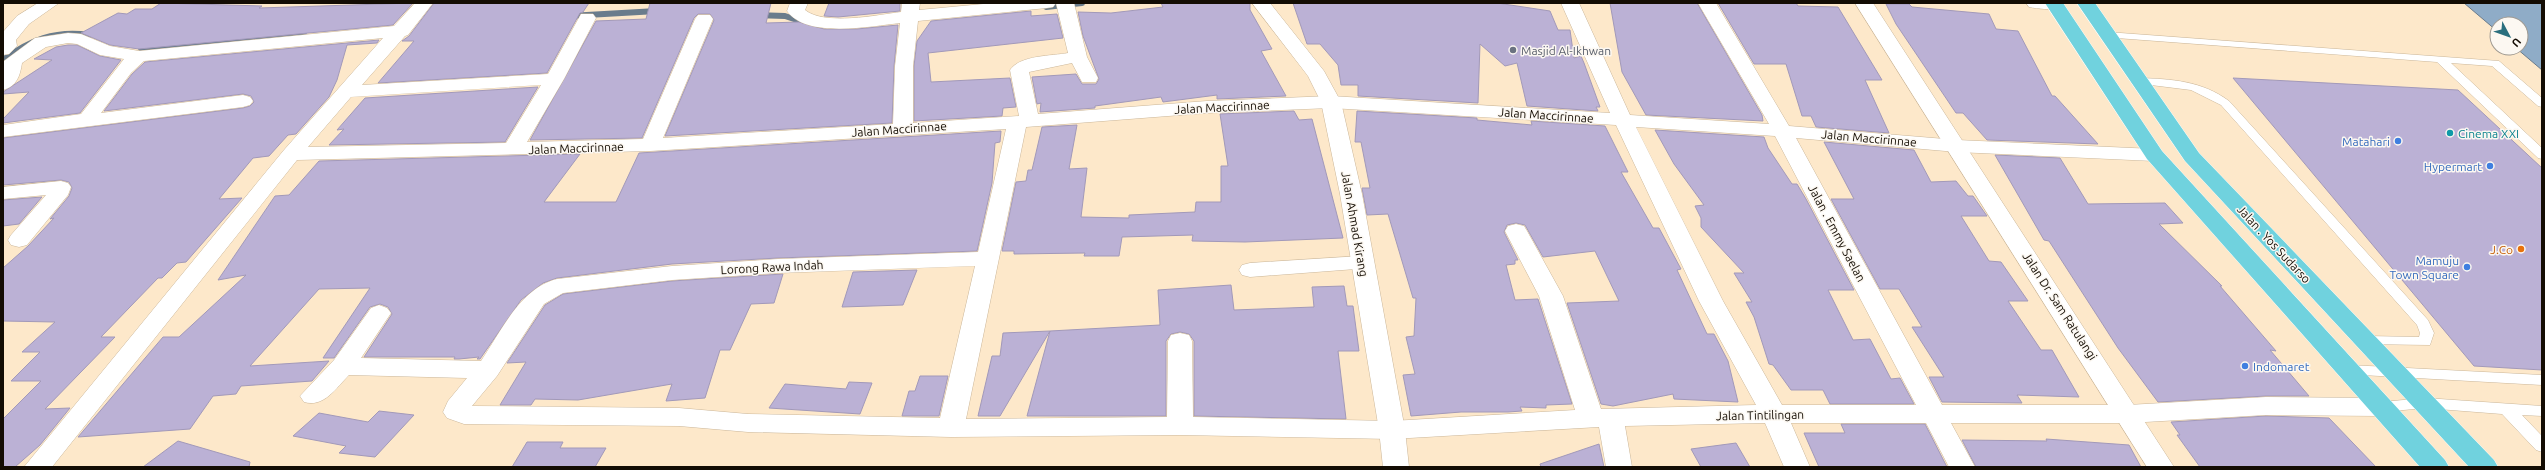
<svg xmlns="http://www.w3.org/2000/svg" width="2545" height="470" viewBox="0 0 2545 470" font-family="Ubuntu,sans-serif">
<rect width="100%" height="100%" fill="#fde8ca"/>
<polygon fill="#8facc7" stroke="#6a7c8c" points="2464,3 2542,3 2542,70 2516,48 2521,48 2521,24 2497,24 2497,31"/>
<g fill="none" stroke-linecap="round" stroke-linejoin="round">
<g stroke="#6a7c8c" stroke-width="6">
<polyline points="1046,7 1082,3"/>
<polyline points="758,15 785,16 812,25"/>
<polyline points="569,16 657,11"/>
<polyline points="141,48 304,35"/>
<path d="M3,60C30,40 55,30 89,35"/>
</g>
</g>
<g fill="#bbb1d5" stroke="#a299b9">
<polygon points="161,3 262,6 259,8 413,3 393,25 139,49 110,45 81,33 118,13 127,14 135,9 152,9"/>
<polygon points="434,3 589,3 583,12 580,13 547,73 378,83 414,41 402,41 409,36"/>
<polygon points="650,3 771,3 766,23 799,22 824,29 857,29 898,25 894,66 892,123 665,136 714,20 710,14 698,14 694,18 642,138 530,140 596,21 646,19"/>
<polygon points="829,3 900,3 900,11 838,17 824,16"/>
<polygon points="1161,3 1250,3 1250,10 1272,49 1261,51 1286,96 1217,99 1217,95 1163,102 1161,97 1095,106 1095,108 1040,112 1041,103 1037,104 1032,77 1076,74 1082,84 1096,84 1099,79 1083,36 1078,12 1111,13 1163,7"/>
<polygon points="1293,3 1497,3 1550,11 1558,30 1570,30 1574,58 1581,56 1584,63 1600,107 1596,107 1598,111 1527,106 1517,63 1505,66 1480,44 1478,103 1358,96 1358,85 1341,85 1338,65 1320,44 1307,44"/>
<polygon points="1610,3 1697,3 1762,115 1763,121 1646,115 1622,72"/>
<polygon points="1718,3 1796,3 1798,6 1838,7 1882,80 1865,80 1889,133 1816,127 1811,116 1802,116 1786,64 1754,64"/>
<polygon points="1886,4 1909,4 1912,7 1989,14 1996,29 2018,31 2052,96 2055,96 2098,144 1987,140 1963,113 1956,113 1896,24"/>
<polygon points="1031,11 1031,16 1057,14 1063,38 928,53 931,82 1010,78 1016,107 1003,108 1002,116 914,121 914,66 917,41 931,21"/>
<polygon points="379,40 377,43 347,45 337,80 329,97 296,134 288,135 269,156 253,158 219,199 242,198 186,262 177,263 162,278 158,278 101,337 115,337 45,409 70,408 40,445 15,467 3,467 3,419 41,381 11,381 40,352 22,352 55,322 3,321 3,268 28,246 54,218 50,219 69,196 72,188 69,182 61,180 3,185 3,138 243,108 250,106 254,102 251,96 243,94 104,111 132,74 145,62"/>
<polygon points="68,45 77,45 100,56 121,60 80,113 3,123 3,119 29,92 3,94 3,92 52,60 34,59 56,47"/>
<polygon points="2233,78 2458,90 2542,168 2542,370 2474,366"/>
<polygon points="538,87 505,142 329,145 344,129 337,130 365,98"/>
<polygon points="1294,111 1299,120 1312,119 1343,238 1245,242 1192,241 1193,235 1122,237 1119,256 1084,256 1085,253 1014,254 1014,251 1002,251 1016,182 1026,181 1028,170 1032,170 1042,127 1077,125 1069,169 1087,168 1081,217 1129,218 1129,215 1195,212 1196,202 1221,202 1221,166 1228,166 1220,114"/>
<polygon points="1357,111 1477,118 1477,120 1532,125 1531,121 1605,126 1628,172 1621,172 1653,228 1659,228 1681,269 1677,270 1707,334 1714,334 1728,361 1738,402 1674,399 1673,394 1613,406 1601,404 1567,303 1619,301 1595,251 1543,257 1525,225 1516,223 1507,225 1504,232 1518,260 1515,260 1515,264 1506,265 1515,300 1538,299 1572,404 1546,405 1546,408 1520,407 1522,411 1508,412 1461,412 1411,416 1403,375 1415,374 1406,337 1414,336 1416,298 1413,298 1388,214 1367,215 1362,188 1370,188 1361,142 1355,142"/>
<polygon points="1655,130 1764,137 1768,148 1792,184 1797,184 1806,199 1854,290 1828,290 1853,340 1870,339 1891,379 1900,378 1914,404 1830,404 1823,390 1791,390 1773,365 1769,364 1754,317 1746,302 1752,302 1734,273 1744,273 1701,227 1701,218 1695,206 1704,205 1674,164"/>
<polygon points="1001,131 1000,142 995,143 992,183 977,251 778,258 672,264 557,278 543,283 521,300 480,359 477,359 479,357 459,359 454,359 455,357 364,357 392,314 388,307 380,304 370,307 334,358 323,358 370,288 319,289 250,366 329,361 312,381 241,386 236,394 213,396 190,429 78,437 163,337 179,337 246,275 218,280 275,196 289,195 319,161 580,154 544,202 616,202 639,153"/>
<polygon points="1824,142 1914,150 1931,182 1956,181 1968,196 1973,196 1987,216 1961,216 1989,261 2001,262 2028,301 2008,301 2041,350 2052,350 2079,397 2017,395 2022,403 1942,402 1929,377 1944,377 1912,327 1922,327 1899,289 1880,289 1831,199 1854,199"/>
<polygon points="1995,155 2060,158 2088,204 2165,203 2183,223 2159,224 2222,286 2220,286 2276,351 2270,350 2309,396 2266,396 2158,402 2118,348 2049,241 2044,240"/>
<polygon points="42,197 19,224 3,226 3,200"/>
<polygon points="917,270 903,305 842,307 853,272"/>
<polygon points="783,274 774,303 751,304 730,350 720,350 705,398 666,401 672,384 578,400 535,399 531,405 500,405 526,362 507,363 545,305 563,294 672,281"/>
<polygon points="1231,285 1234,310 1314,307 1312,287 1344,286 1347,306 1353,306 1359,351 1338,351 1346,419 1194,416 1194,341 1189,334 1180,332 1171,334 1166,341 1166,416 1027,416 1050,331 1160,325 1158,290"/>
<polygon points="1050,331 1000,416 978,416 992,356 1000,356 1003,333"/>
<polygon points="920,376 948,376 939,416 902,416 909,391 915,391"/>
<polygon points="849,382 872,383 860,414 769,408 785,384 846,389"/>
<polygon points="379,411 414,415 375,457 339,453 346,446 293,436 319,413 368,422"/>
<polygon points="2266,416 2329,418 2376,467 2200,467 2177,435 2180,435 2171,422"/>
<polygon points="1841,424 1925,424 1947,467 1819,467 1804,433 1845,433"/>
<polygon points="2046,439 2129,445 2141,467 1976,467 1962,440 2047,441"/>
<polygon points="178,441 250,462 249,467 143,467"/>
<polygon points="527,442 563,442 560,448 606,448 595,467 512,467"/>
<polygon points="1736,443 1750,467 1701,467 1691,449"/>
<polygon points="1599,444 1604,467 1541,467 1540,464"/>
</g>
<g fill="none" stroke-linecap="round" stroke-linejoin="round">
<defs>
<g id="service">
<polygon points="2107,32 2499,61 2542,98 2542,107 2538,106 2492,66 2451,63 2542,148 2542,159 2538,158 2437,62 2103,37 2102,35"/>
<path d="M2139,78C2172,79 2202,81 2229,101L2428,320L2434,333L2430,345L2361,344L2359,341L2361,338L2366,336L2419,337L2420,333L2417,325L2221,105L2191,90L2135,83L2133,81Z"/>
<polygon points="2349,365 2542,375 2542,385 2344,374 2342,370 2344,366"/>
<polygon points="2425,398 2542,406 2542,416 2522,415 2542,436 2542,452 2536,450 2502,414 2425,408 2382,412 2377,411 2374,407 2377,403 2382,402"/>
</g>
<g id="minor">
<polygon points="38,3 59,3 29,24 16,40 17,46 9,54 3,55 3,32 17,16"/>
<path d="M415,3H433L408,35L405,36L362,85L548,74L581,14H593L596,18L564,79L527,142L643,139L695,19L698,15H710L713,19L663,138L893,124L895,66L900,23C871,26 807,39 787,11L790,3H808L805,10C825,26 877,15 901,12L902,3H920L919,10L994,3H1056L1053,7L1047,8L918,21L913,66V123L1019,116L1010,70C1020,55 1052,56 1068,53L1056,3H1074L1087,57L1098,78L1096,82H1082L1072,63L1029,72L1038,114L1207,101L1331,96L1610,113L1561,3H1579L1630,115L1769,124L1698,3H1716L1789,126L1957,140L2154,149L2161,151L2164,155L2161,159L2154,161L1957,152L1796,138L1942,405H2128L2266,397L2382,398L2391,401L2395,407L2391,413L2382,416L2266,415L2128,423H1951L1975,467H1949L1926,423H1791L1810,467H1784L1765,423L1625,426L1632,467H1606L1599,427L1392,439L1180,435L951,437L748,432L679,426L464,424L447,418L443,412L448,401L467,378L349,375C336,388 324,408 304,402L300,396L334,360L371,308L379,305L387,308L391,313L361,358L481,361C501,332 520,288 557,279L672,266L778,259L978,252L1006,129L650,151L297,160L52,467H24L284,150L383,38L144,61L131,73L101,113L243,95L250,97L253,101L250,105L243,107L3,137V125L81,114L124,59L100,55L77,44L68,43L46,47L22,63C20,76 17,86 3,90L4,61L35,38L68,33L81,34L110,46L139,51L394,26ZM541,85L506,143L308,147L351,97ZM1331,108L1616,125L1699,301L1756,405L1601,409L1563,296L1527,231L1524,226L1516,224L1508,226L1505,231L1539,296L1575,410L1392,421L1193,417L1192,341L1189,335L1180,333L1171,335L1168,341L1167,417L966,419L1026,127L1207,113ZM1636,127L1775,136L1916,405H1782L1723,301ZM975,266L940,418L748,414L679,408L472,406L497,376L544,304L563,293L672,280L778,273Z"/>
<path d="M2026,3H2062L2063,4L2060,8C2050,10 2039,9 2029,7Z"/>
<polygon points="61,181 68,183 71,187 68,195 27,245 19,247 11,245 8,240 11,235 46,195 3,199 3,187"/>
<polygon points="1361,256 1369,258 1372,263 1369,268 1250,277 1242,275 1239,270 1242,265 1250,263"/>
</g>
<g id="secondary">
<polygon points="1252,3 1270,3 1324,71 1341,102 1362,194 1405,430 1409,467 1383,467 1379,430 1340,194 1321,102 1308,76"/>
<polygon points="1855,3 1873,3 2174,467 2147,467"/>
</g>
<g id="trunk">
<polygon points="2045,3 2063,3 2162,151 2445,460 2449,467 2420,467 2147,159"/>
<polygon points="2077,3 2095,3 2199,153 2494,460 2498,467 2469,467 2185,161"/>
</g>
</defs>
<use href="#service" stroke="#cbb79a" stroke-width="1"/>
<use href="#minor" stroke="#cbb79a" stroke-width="1"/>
<use href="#secondary" stroke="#cbb79a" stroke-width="1"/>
<use href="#trunk" stroke="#fff" stroke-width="1"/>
<use href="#service" fill="#fff" fill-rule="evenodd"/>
<use href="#minor" fill="#fff" fill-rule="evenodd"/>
<use href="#secondary" fill="#fff" fill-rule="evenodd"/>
<use href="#trunk" fill="#70d2de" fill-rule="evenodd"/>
</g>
<circle fill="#6b7280" stroke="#fcf8f2" stroke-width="1.5" cx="1513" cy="50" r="4"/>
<circle fill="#0f9aa8" stroke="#fcf8f2" stroke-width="1.5" cx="2450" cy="133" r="4"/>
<g fill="#3f7fe0" stroke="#fcf8f2" stroke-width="1.5">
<circle cx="2398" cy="141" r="4"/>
<circle cx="2490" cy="166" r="4"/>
<circle cx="2467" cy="267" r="4"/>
<circle cx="2245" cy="366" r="4"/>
</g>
<circle fill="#e8710a" stroke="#fcf8f2" stroke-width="1.5" cx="2521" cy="249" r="4"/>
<g text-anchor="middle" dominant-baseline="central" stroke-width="3" stroke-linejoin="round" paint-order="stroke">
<g font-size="12" fill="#5b616d" stroke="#fcf8f2" text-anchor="start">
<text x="1521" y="50">Masjid Al-Ikhwan</text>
</g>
<g font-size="12" fill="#130c03" stroke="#fcf8f2">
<text transform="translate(1222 107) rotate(-3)">Jalan Maccirinnae</text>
<text transform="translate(1546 115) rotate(4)">Jalan Maccirinnae</text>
<text transform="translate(899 129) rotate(-4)">Jalan Maccirinnae</text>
<text transform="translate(1869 138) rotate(5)">Jalan Maccirinnae</text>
<text transform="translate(576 148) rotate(-2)">Jalan Maccirinnae</text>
<text transform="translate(1355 224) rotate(80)">Jalan Ahmad Kirang</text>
<text transform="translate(1837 233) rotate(62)">Jalan . Emmy Saelan</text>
<text transform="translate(2274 244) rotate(47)">Jalan . Yos Sudarso</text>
<text transform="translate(772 267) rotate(-3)">Lorong Rawa Indah</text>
<text transform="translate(2060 306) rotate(57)">Jalan Dr. Sam Ratulangi</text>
<text transform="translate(1760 415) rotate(-1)">Jalan Tintilingan</text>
</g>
<g font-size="12" fill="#0d838f" stroke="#fcf8f2" text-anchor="start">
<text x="2458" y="133">Cinema XXI</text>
</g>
<g font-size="12" fill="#366cbe" stroke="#fcf8f2" text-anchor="end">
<text x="2390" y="141">Matahari</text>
<text x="2482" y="166">Hypermart</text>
<text x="2459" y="260">Mamuju<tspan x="2459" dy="14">Town Square</tspan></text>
<text x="2253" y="366" text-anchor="start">Indomaret</text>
</g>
<g font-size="12" fill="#c56008" stroke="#fcf8f2" text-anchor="end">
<text x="2513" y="249">J.Co</text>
</g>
</g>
<rect width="2545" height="470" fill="none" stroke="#130c03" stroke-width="8"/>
<g transform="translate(2509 36) rotate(131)"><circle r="19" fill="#fcf8f2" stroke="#9f9a92"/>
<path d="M0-3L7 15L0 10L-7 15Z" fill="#2a6f7e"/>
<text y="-6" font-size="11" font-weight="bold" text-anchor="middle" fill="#130c03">U</text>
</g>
</svg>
